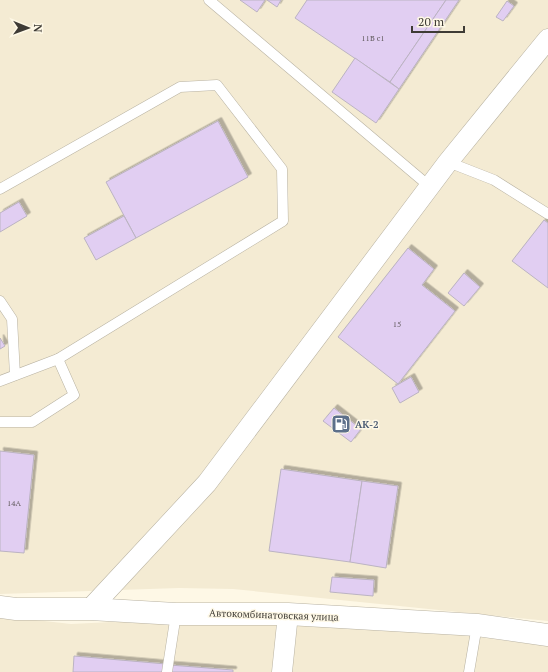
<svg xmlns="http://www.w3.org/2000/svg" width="548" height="672" viewBox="0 0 548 672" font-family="'PT Serif',serif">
<defs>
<filter id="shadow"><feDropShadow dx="3.5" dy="-3.5" stdDeviation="0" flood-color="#0004"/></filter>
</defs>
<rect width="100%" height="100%" fill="#fef8e6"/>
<g fill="#f4ebd3">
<polygon points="0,0 548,0 548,621 233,589 179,588 0,594"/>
<polygon points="237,612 430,631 548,646 548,672 0,672 0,616 71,624 132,621"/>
</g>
<g fill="#e1cef2" stroke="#bbb3c2" filter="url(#shadow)">
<polygon points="240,0 265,0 257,12"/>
<polygon points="267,0 281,0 277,7"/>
<polygon points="307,0 446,0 390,82 295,18"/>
<polygon points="446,0 459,0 399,89 390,82"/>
<polygon points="507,1 514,6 503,21 496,17"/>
<polygon points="355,58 399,89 376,123 332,92"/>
<polygon points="218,121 248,177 136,238 106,182"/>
<polygon points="19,202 27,216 0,232 0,213"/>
<polygon points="124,216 136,238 96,260 84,238"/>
<polygon points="544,220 548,223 548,288 512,261"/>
<polygon points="408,248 434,269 422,285 455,311 398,384 338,337"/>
<polygon points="464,273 480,287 464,306 448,293"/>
<polygon points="0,338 5,346 0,349"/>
<polygon points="411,377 419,392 400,403 392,388"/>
<polygon points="334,408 361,429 351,442 323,421"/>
<polygon points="0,451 34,455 24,553 0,551"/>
<polygon points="281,469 362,481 350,562 269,551"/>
<polygon points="362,481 398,486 386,568 350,562"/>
<polygon points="332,577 374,580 373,596 330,592"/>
<polygon points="74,656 166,664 165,672 73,672"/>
<polygon points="170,665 233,670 233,672 170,672"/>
</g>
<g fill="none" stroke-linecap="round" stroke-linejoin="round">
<defs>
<g id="lane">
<polyline points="209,0 429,186"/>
<polyline points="448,162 494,180 548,214"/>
<polyline points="0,189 180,87 217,85 282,169 283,221 58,359"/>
<polyline points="0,301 12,319 15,375"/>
<polyline points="0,381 58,359 74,395 32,422 0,422"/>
<polyline points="167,672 176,614"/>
<polyline points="469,672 477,625"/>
</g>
<g id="street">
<polyline points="90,609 207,483 448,162 548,39"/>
<polyline points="282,672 288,614"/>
</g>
<polyline id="secondary" points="0,607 16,609 90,609 176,614 288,614 477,625 548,635"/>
</defs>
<use href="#lane" stroke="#b8b2a2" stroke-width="11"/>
<use href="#street" stroke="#b8b2a2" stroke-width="21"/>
<use href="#secondary" stroke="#b8b2a2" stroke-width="23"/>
<use href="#lane" stroke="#fff" stroke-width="10"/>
<use href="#street" stroke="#fff" stroke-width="20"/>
<use href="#secondary" stroke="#fff" stroke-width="22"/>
</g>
<defs>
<symbol id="fuel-square" viewBox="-11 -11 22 22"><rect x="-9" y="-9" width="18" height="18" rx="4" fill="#5c6f8a" stroke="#fef8e6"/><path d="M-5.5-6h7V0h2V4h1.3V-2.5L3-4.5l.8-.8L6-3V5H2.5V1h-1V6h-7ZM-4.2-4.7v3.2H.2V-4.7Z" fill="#fff"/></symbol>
</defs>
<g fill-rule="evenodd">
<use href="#fuel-square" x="330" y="413" width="22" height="22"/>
</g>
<g text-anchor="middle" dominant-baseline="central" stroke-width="3" stroke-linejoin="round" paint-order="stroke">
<g font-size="8" fill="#676064">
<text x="373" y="38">11Б с1</text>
<text x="397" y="324">15</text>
<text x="14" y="503">14А</text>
</g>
<g font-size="10" font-weight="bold" fill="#4e5e75" stroke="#fef8e6" text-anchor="start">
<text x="355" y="424">АК-2</text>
</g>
<g font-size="10" fill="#3e3b35" stroke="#fef8e6">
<text transform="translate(274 615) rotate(2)">Автокомбинатовская улица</text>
</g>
</g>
<g transform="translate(28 28) rotate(91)" stroke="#fef8e6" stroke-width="3" paint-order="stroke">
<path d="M0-3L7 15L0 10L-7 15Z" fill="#3e3b35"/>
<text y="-6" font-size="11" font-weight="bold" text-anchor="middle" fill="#3e3b35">N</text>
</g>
<path d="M412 26v6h52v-6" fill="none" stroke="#3e3b35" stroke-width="2"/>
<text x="418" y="26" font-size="12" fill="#3e3b35" stroke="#fef8e6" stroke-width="3" paint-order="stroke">20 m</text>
</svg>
